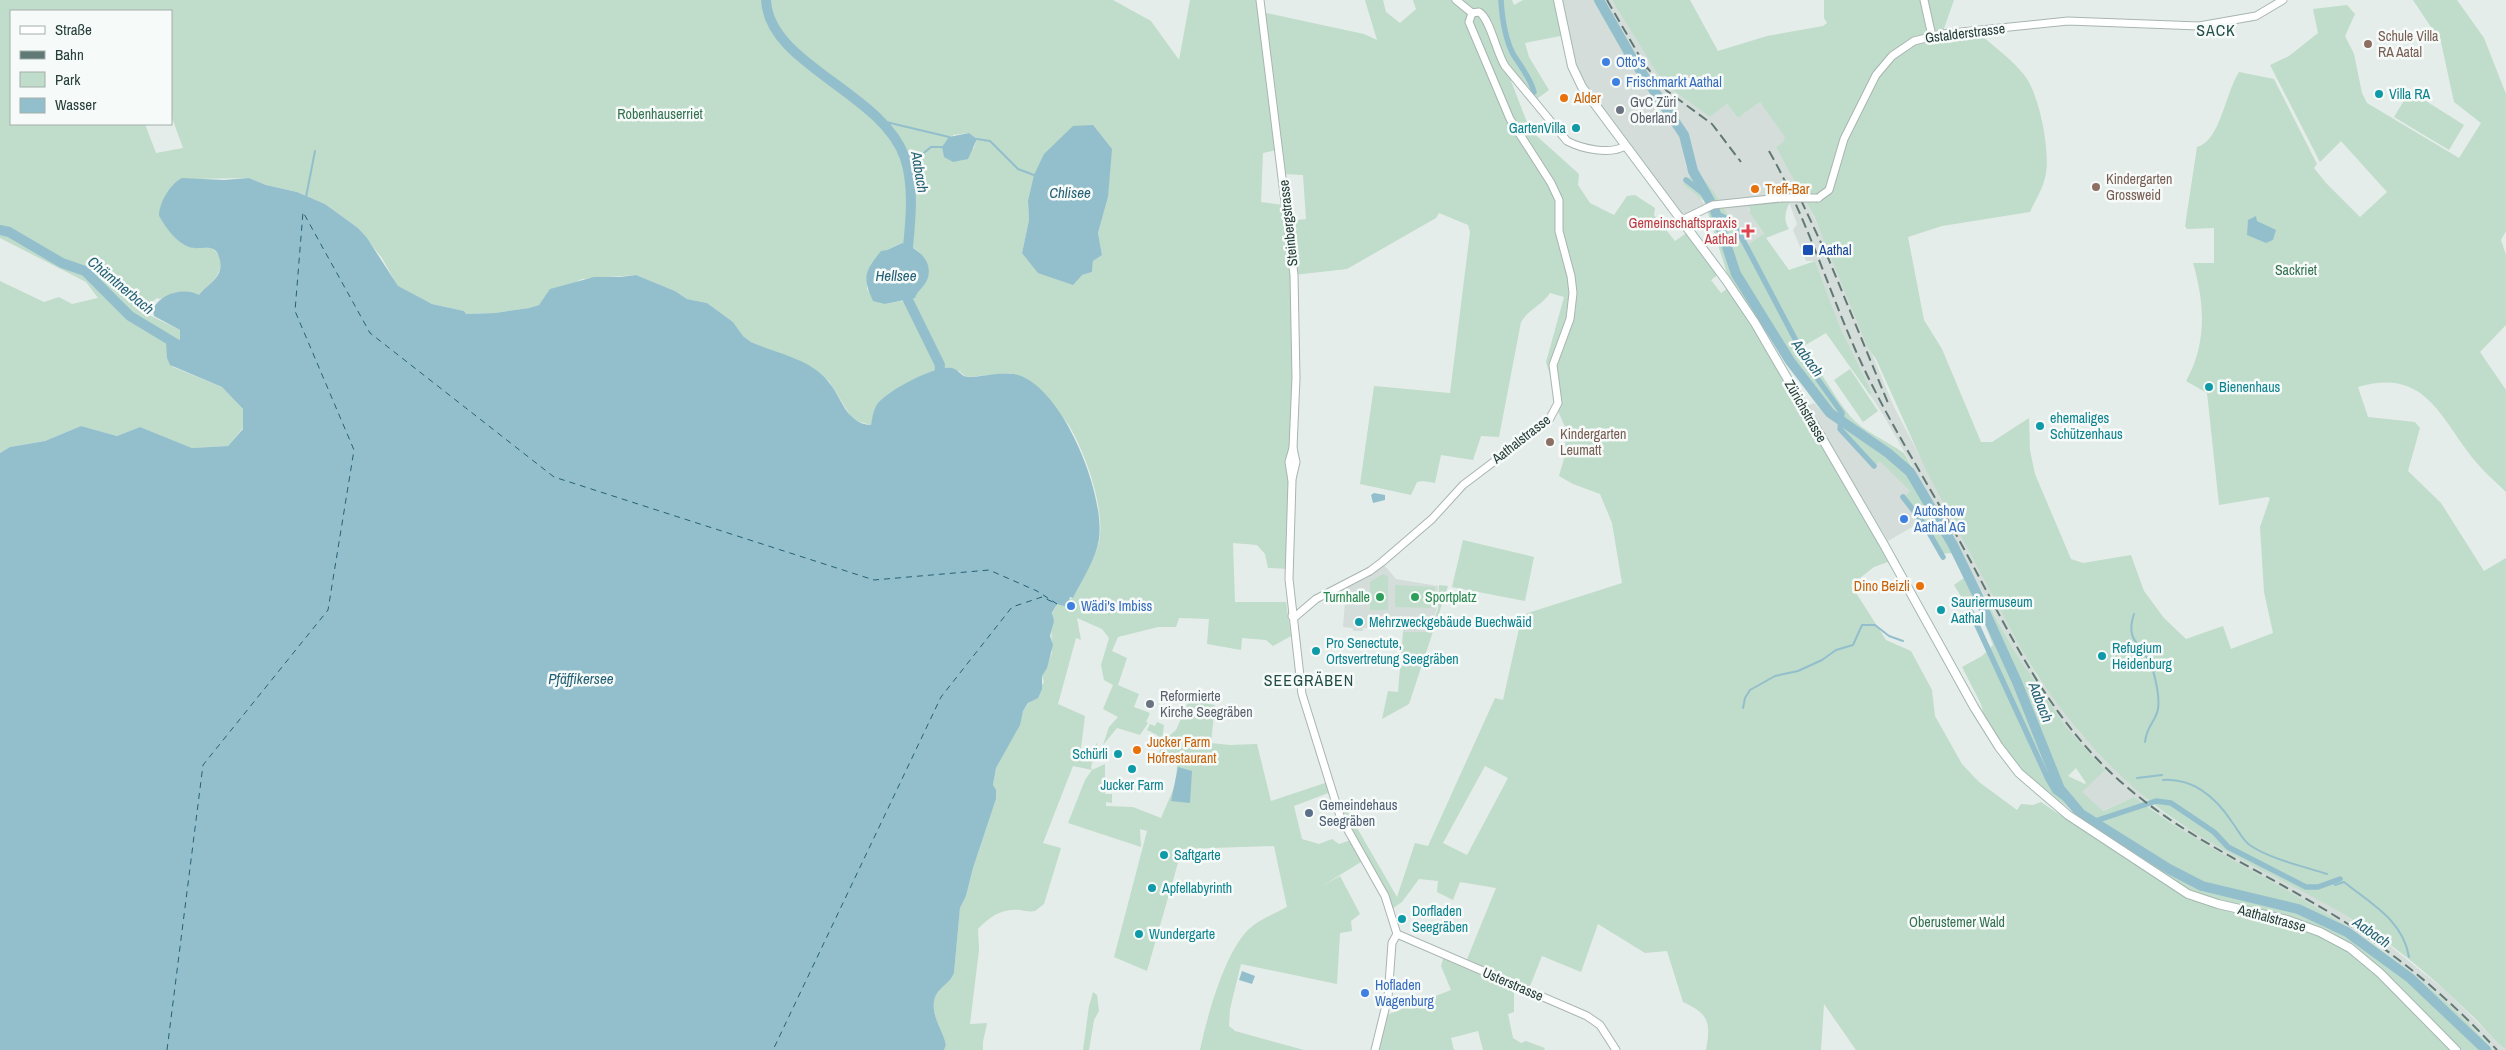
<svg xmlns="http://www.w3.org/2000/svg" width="2506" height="1050" viewBox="0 0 2506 1050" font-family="'Archivo Narrow',sans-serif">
<rect width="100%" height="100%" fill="#e5edea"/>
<g fill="#d4ddd9">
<polygon points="1558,0 1593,0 1628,62 1680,136 1686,166 1699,196 1706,207 1680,221 1578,81"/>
<polygon points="1604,0 1612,0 1668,87 1710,117 1727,104 1738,118 1760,102 1786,137 1783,142 1776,147 1799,186 1827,245 1894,407 2021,649 2037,676 2081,734 2153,805 2180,824 2329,905 2380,938 2446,991 2505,1050 2493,1050 2478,1033 2421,981 2379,947 2320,910 2203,844 2134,797 2102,811 2081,792 2105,770 2067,728 2015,652 1954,540 1884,416 1870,395 1872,393 1840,327 1815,261 1806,261 1793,230 1797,224 1784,188 1760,199 1748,209 1764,235 1746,246 1715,193 1695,168 1690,138 1640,63"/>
<polygon points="1814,403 1822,412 1839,422 1873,467 1880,460 1910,491 1903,498 1921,522 1888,541 1807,406"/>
<polygon points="1384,565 1396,579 1438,586 1437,608 1429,632 1403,632 1403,628 1363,628 1363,631 1353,631 1353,628 1343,627 1346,588 1367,578"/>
</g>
<g fill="#c0dcca" fill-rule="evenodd">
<path d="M0,0H1113L1151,21L1179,60L1190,0H1260L1262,12L1364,34L1377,40L1365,0H1383L1386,12L1400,23L1416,9L1413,0H1512L1514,5L1523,0H1558L1565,35L1525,43L1529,57L1549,90L1534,101L1515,79L1511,81L1530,130L1579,174L1578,185L1590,203L1614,215L1627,196L1635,195L1655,208L1654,215L1675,241L1689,231L1720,273L1711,280L1721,293L1728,288L1768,353L1879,545L1888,562L1874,567L1851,585L1886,640L1911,651L1932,690L1935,716L1962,764L1979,782L2017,810L2021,804L2033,805L2041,802L2082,830L2094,821H2086L2049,793L2045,797L2031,785L1988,729L1981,704L1962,667L1982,656L1993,645L1975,599L1965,603L1954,585L1964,578L1971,592L1952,553L1939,554L1921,522L1903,498L1910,491L1880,461L1873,467L1840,431L1838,422L1822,412L1787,364L1727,273L1704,201L1683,184L1691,176L1680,136L1628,62L1593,0H1604L1640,63L1690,138L1695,168L1715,193L1746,246L1764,234L1750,213L1748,200L1760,199L1784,188L1790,202C1785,211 1783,220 1789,229L1766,238L1789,270L1815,261L1840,327L1872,393L1870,395L1826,333L1802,347C1820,368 1832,394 1850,416C1865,433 1886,440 1904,453L2015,652L2067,728L2105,770L2082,792L2103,811L2134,797C2192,841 2257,872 2319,909C2384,948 2444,994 2493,1050H1856L1824,1004L1821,1050H1706C1711,1022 1709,1014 1683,1002L1667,951L1645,953L1598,924L1581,972L1542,956L1528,991L1514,985V1012L1508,1014L1513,1038L1521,1043L1526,1041L1545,1048L1544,1050H1483L1478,1031L1451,1038L1454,1050H1375L1384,1016L1451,990L1441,966L1444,956L1465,964L1496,888L1460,882L1453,900L1437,892L1438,881L1419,879L1402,902L1389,911L1354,847L1361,862L1322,886L1340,876L1360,914L1351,921L1352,931L1340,933L1337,984L1241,964L1230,1009L1229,1026L1235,1031L1304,1050H1200C1207,1017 1224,955 1247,931C1257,920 1274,914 1287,907L1274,846L1182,849L1147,971L1114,957L1147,831L1140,829L1141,847L1068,823L1085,780L1092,770L1073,766L1043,843L1061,848L1044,904L1035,911C1030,912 1025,911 1020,910C1002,908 989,917 978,929L979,950L970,1024L987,1023L983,1042V1050H944L946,1045C943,1029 928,1013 936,995C941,986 950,983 954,973L960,908L966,896L973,868L996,799L993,785L996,768L1018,727L1023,711L1044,682L1042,676L1052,653L1051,617L1057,604L1073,598C1082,580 1094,561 1099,542C1106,510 1085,451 1068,424C1060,412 1025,385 1011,373L966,377L959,371L930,372L915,379L885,397L876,406L871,425L853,420L829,381L796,359L774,353L751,342L743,336L733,322L707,303L687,299L675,291L636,275L582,279L544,298L539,305L529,308L495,313L466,314L464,311L432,304L398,287L382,258L358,228L325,204L297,192L266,185L249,178L189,179L174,185L163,201L159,216C167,229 182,245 197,248C204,249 209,245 215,251C231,265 210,287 199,295L180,292L160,299L157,298L151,303L149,315L180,330V340L169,338L167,358L173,367L222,387L243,409V428L228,446L192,448L140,427L117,436L81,426L45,441L10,447L0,453V281L44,302L59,297L72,304L98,298L86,282L0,238ZM11,11H171V115L183,148L156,153L145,124H11ZM969,133L977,139L974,148L953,162V135ZM1276,150L1283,174L1303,175L1306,219L1289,221L1283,205L1261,202L1263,153ZM1108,197L1098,233L1102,255L1093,261L1092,272L1082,275L1022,253L1029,220L1028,201ZM1439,213L1468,225L1470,232L1450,393L1374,386L1360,484L1411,495L1417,482L1423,481L1435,483L1441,455L1473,460L1481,436L1499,437L1521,322C1529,309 1542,305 1550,293L1564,297L1546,362L1550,375L1554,376L1557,409L1566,429L1565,455L1559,476L1573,484L1600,494L1612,523L1622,583L1522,615L1503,700L1495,698L1428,846L1415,843L1397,897L1342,802L1340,816L1351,840L1339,844L1332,839L1319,844L1302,839L1294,806L1331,792L1328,782L1271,801L1257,744L1230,745L1211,743L1215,705L1189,700L1176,730L1161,743L1158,759L1177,764L1176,783L1161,818L1133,807L1106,806V802L1112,803V794H1105V764L1092,770L1091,767L1098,742L1085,758L1080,756L1085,716L1058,704L1076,638L1081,640L1077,618L1102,629L1109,638L1101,665L1104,680L1113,685L1103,709L1118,717L1109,727L1103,745L1117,728L1140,735L1148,723L1146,722L1150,713L1134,707L1139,694L1118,685L1127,658L1112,651L1118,637L1158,627H1176L1179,618L1209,619L1207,644L1241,650L1242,638L1266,640L1273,646L1291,636L1286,602H1235L1233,543L1257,545L1265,554L1268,568L1289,569L1296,337L1294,275L1347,269L1436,218ZM901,243L916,249L920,253L908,300L885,304L867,290V284L887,250ZM1485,766L1508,778L1467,855L1443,843ZM2076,768L2086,783L2085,784L2068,776Z"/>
<path d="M1612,0H1690L1718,51L1767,36L1823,26L1827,23L1824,18V0H1954L1942,34L1976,31C1992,45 2012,59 2025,76C2039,94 2050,149 2046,173C2044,187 2036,199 2030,212L1942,226L1908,237L1924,320L1942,349L1981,442H1992L2029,418L2030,450L2035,474L2071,559L2083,563L2131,555L2144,591L2164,618L2186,639L2223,626L2231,649L2273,633L2264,592L2260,527L2270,498L2267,497L2219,505L2207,393L2186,381C2207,344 2205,304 2193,263H2214V228L2187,229L2185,226L2197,147C2220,142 2226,91 2239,72L2274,79L2317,164L2314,168L2326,183L2360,217L2387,192L2341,141L2320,162L2270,65L2289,56L2318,33L2313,9L2347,5L2355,14L2345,36L2354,54L2362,93L2367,103L2459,158L2481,123L2454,102L2441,42L2413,0H2457L2484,38L2506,94V231L2501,240L2506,255V325L2480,352L2506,390V492C2496,482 2485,473 2476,462C2440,419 2427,367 2358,387L2368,417L2415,422L2420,428L2408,471L2441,503L2484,571L2506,558V1050C2492,1039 2480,1022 2466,1010C2436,981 2403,952 2367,929C2307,889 2239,863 2180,823C2115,780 2060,715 2021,649L1926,470L1876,359L1868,348L1814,216L1776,147L1783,142L1785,137L1760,102L1738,118L1727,104L1710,117L1664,84Z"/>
<polygon points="2410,91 2464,125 2449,150 2394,117"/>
<polygon points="1850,369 1878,411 1863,422 1834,380"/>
<polygon points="1463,540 1534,557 1525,601 1452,587"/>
<polygon points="1383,574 1388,577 1388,610 1370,610 1370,582"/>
<polygon points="1395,585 1435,587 1435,608 1395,607"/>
<polygon points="1439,585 1448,586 1409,704 1382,719 1388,691 1398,692 1403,632 1429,632 1438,609"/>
<polygon points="1157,722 1164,725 1162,741 1159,740 1157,735 1147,730 1150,724 1155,726"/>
<polygon points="1093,992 1097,995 1099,1011 1094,1020 1089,1050 1083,1050 1089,1006"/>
</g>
<g fill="#93bfcd">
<polygon points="1093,125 1112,149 1108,197 1098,233 1102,255 1093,261 1092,272 1082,275 1073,285 1038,273 1022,253 1029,220 1028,201 1034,175 1044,154 1073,126"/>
<polygon points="969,133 977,139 968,159 953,162 944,157 942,147 949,137"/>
<path d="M182,178L224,180L249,178L266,185L297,192L325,204L358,228L367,238L398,286L432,304L464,311L466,314L495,313L529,308L539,305L550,289L594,277H620L636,275L675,291L687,299L707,303L733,322L743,336L751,342C777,354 808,358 827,380C842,396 845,424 871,425C872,419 873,412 876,406C884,392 935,365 952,368C959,370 962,377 968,377C988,377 1009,368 1027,379C1067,401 1105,495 1099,539C1096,559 1082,580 1073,598L1070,597L1067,607L1057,604L1052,613L1054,621L1050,636L1053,645L1047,668L1042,676V689L1038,698L1028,703L1023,711L1020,725L996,768L993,785L996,790V799L973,868L966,896L960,908L954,973C950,983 941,986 936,995C928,1013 943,1029 946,1045L944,1050H0V453L10,447L45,441L81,426L117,436L140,427L192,448L228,446L243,429V409L222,387L170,365L167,358L166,342L169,338L180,340V330L154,316L153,309C161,293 184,287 199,295C205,287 214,283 219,273C221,268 221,262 219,257C215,242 200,251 189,247C176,242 166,228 159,216C159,203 170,184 182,178Z"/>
<polygon points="2256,216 2257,221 2276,230 2273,240 2266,243 2247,235 2248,220"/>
<path d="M902,243C918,248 936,263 926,282C922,289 918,290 915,298L885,304L873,301C872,299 871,296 870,294C862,274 868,268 881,251L887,250Z"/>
<polygon points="1374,493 1385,495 1385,500 1373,503 1371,495"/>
<polygon points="1178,767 1192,771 1190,803 1171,801"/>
<polygon points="1242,971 1255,976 1252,984 1239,980"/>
</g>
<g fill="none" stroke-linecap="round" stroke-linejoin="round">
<g stroke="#93bfcd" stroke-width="2">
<polyline points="882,121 949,137"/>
<polyline points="977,139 990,141 1018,169 1034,175"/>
<polyline points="909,176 920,156 931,147 942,147"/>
<polyline points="306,197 315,151"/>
<path d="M2134,614C2125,641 2140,642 2150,663C2155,674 2160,697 2158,709C2156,721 2147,725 2145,742"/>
<polyline points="1743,708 1745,698 1750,690 1775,676 1798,671 1822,660 1836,650 1853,645 1862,625 1875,625 1889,636 1903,641"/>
<polyline points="2137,778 2162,775"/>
<path d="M2163,780C2194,778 2216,798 2232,822C2238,830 2243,841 2251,846C2273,860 2303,866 2327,874"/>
<path d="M2333,882L2335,885L2344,882C2370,903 2403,920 2409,957"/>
<polyline points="2410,973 2410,978"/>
</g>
<g stroke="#93bfcd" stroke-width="5.5">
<path d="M1501,0C1502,18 1505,38 1513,54C1521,67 1530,77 1534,92"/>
<polyline points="1686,180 1708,197"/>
<polyline points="1717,214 1730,220 1735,225 1812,371 1842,413 1840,429 1874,466"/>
<polyline points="1903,497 1924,524 1943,557"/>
<polyline points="1970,610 2048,779 2055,791 2067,800"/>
<polyline points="2095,821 2156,801 2171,803 2214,832 2228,847 2306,887 2318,887 2340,879"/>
</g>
<g stroke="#93bfcd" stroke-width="10">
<path d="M766,0C769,65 882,92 905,158C915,188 910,226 907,257"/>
<polyline points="1599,0 1632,58 1684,135 1693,171 1710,201"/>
<polyline points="1715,211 1736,274 1790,361 1830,413 1888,453 1910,472 1953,545 1976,592 2017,682 2060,789 2081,814 2169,869 2202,886 2298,909 2347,932 2410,978 2486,1050"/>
<polyline points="0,230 9,232 62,263 85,271 130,316 178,345"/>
<polyline points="906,288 908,300 940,365 939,381"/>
</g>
<polyline stroke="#256175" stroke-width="1" stroke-dasharray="6 5" stroke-linecap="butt" points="167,1050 203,765 328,610 354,450 295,311 303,212 370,333 554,477 874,580 989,570 1037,591 1057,604 1042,597 1012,607 941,697 773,1050"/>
<defs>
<g id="tertiary">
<polyline points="1260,0 1294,275 1296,378 1293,448 1289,462 1292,481 1289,579 1302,694 1340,816 1385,896 1397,934"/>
<path d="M1456,0L1472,13L1479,12C1490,18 1496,52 1505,66L1567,141C1582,149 1610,155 1625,146"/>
<polyline points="1924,0 1932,36"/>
<polyline points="1818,198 1829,190 1844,139 1876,75 1892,56 1914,41 1942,34 2068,21 2199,26 2256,16 2283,0"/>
<polyline points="1680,221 1713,205 1781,198"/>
<polyline points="1292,479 1296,462 1293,448"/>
<polyline points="1292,616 1296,616 1316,599 1370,571 1382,562 1432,519 1463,485 1549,420 1558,403 1553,365 1570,319 1573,293 1571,276 1559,231 1559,200 1551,183 1510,119 1469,22 1472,13"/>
<polyline points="1397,934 1587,1016 1600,1025 1616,1050"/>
<polyline points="1375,1050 1388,997 1392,943 1397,934"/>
</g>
<polyline id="secondary" points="1558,0 1572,66 1582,87 1726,280 1755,323 1883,543 1974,707 1999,747 2019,773 2068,815 2188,894 2218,904 2287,920 2320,932 2350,948 2380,973 2456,1050"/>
</defs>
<use href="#tertiary" stroke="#a8b5b1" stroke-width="9"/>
<use href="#secondary" stroke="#a5b8b3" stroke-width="10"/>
<use href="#tertiary" stroke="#fff" stroke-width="7"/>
<use href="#secondary" stroke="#fff" stroke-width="8"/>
<g stroke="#617974" stroke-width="2" stroke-dasharray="10 5" stroke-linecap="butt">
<polyline points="1607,0 1647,69"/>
<polyline points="1644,64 1667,91 1712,124 1741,162"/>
<path d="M1769,151C1805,214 1826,283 1855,349C1884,415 1923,475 1958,538C2003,619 2039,702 2106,768C2171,832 2255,867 2332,914C2393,951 2448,997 2497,1050"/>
<polyline points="1801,200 1829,260 1888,403"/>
</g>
<defs>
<polyline id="tertiary-bridge" points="1781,198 1818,198"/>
</defs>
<use href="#tertiary-bridge" stroke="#a8b5b1" stroke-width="9" stroke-linecap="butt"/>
<use href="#tertiary-bridge" stroke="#fff" stroke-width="7"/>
</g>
<g fill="#8d6e63" stroke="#f6faf8" stroke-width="2">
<circle cx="2368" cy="44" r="5"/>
<circle cx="2096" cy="187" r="5"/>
<circle cx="1550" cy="442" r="5"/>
</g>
<g fill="#3f7fe0" stroke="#f6faf8" stroke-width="2">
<circle cx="1606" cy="62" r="5"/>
<circle cx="1616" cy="82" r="5"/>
<circle cx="1904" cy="519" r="5"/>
<circle cx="1071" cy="606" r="5"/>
<circle cx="1365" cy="993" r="5"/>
</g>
<g fill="#0f9aa8" stroke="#f6faf8" stroke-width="2">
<circle cx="2379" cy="94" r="5"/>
<circle cx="1576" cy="128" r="5"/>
<circle cx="2209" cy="387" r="5"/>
<circle cx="2040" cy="426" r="5"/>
<circle cx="1941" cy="610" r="5"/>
<circle cx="1359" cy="622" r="5"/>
<circle cx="1316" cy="651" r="5"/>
<circle cx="2102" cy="656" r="5"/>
<circle cx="1118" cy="754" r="5"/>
<circle cx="1132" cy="769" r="5"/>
<circle cx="1164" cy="855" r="5"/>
<circle cx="1152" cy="888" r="5"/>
<circle cx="1402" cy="919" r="5"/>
<circle cx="1139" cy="934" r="5"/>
</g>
<g fill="#e8710a" stroke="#f6faf8" stroke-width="2">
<circle cx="1564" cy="98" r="5"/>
<circle cx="1755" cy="189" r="5"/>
<circle cx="1920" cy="586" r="5"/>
<circle cx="1137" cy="750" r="5"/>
</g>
<g fill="#6b7280" stroke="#f6faf8" stroke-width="2">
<circle cx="1620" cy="110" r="5"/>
<circle cx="1150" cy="704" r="5"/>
</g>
<path fill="#e0444e" stroke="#f6faf8" stroke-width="2" d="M1745.5 223.5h5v5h5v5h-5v5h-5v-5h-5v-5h5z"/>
<rect fill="#1a4fb4" stroke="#f6faf8" stroke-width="2" x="1802" y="244" width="12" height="12" rx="2.5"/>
<g fill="#2e9e5b" stroke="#f6faf8" stroke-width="2">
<circle cx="1380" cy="597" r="5"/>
<circle cx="1415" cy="597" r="5"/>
</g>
<circle fill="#5c6f8a" stroke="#f6faf8" stroke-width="2" cx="1309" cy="813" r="5"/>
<g text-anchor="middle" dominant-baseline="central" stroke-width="5" stroke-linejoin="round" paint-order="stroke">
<g font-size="14" fill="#263e39" stroke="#f6faf8">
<text transform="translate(1965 33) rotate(-7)">Gstalderstrasse</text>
<text transform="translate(1288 223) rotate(-96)">Steinbergstrasse</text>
<text transform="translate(1806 411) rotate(60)">Zürichstrasse</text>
<text transform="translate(1521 439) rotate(-38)">Aathalstrasse</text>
<text transform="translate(2272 918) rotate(15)">Aathalstrasse</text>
<text transform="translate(1513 984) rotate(23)">Usterstrasse</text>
</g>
<g font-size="14" fill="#785e54" stroke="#f6faf8" text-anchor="start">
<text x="2378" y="36">Schule Villa<tspan x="2378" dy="16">RA Aatal</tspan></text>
<text x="2106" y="179">Kindergarten<tspan x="2106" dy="16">Grossweid</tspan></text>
<text x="1560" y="434">Kindergarten<tspan x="1560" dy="16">Leumatt</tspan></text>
</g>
<g font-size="14" fill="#366cbe" stroke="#f6faf8" text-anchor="start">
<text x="1616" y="62">Otto's</text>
<text x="1626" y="82">Frischmarkt Aathal</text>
<text x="1914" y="511">Autoshow<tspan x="1914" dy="16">Aathal AG</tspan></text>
<text x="1081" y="606">Wädi's Imbiss</text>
<text x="1375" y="985">Hofladen<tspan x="1375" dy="16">Wagenburg</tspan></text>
</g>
<g font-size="14" fill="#0d838f" stroke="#f6faf8" text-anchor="start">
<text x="2389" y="94">Villa RA</text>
<text x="1566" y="128" text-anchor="end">GartenVilla</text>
<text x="2219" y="387">Bienenhaus</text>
<text x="2050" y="418">ehemaliges<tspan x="2050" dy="16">Schützenhaus</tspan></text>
<text x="1951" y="602">Sauriermuseum<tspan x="1951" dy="16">Aathal</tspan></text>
<text x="1369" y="622">Mehrzweckgebäude Buechwäid</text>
<text x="1326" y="643">Pro Senectute,<tspan x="1326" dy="16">Ortsvertretung Seegräben</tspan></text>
<text x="2112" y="648">Refugium<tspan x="2112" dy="16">Heidenburg</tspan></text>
<text x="1108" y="754" text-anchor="end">Schürli</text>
<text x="1132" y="785" text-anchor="middle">Jucker Farm</text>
<text x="1174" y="855">Saftgarte</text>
<text x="1162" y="888">Apfellabyrinth</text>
<text x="1412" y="911">Dorfladen<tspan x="1412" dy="16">Seegräben</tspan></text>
<text x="1149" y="934">Wundergarte</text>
</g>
<g font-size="14" fill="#c56008" stroke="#f6faf8" text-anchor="start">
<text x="1574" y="98">Alder</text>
<text x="1765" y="189">Treff-Bar</text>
<text x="1910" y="586" text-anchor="end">Dino Beizli</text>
<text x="1147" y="742">Jucker Farm<tspan x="1147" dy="16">Hofrestaurant</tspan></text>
</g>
<g font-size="14" fill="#5b616d" stroke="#f6faf8" text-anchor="start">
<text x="1630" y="102">GvC Züri<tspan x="1630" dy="16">Oberland</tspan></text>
<text x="1160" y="696">Reformierte<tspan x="1160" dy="16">Kirche Seegräben</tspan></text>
</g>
<g font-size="14" fill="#337150" stroke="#f6faf8">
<text x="660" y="114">Robenhauserriet</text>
<text x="2296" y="270">Sackriet</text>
<text x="1957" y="922">Oberustemer Wald</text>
</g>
<g font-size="14" fill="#be3a42" stroke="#f6faf8" text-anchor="end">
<text x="1737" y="223">Gemeinschaftspraxis<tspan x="1737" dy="16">Aathal</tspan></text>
</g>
<g font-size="14" fill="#164399" stroke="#f6faf8" text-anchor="start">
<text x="1819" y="250">Aathal</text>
</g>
<g font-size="14" fill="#27864d" stroke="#f6faf8" text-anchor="end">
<text x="1370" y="597">Turnhalle</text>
<text x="1425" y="597" text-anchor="start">Sportplatz</text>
</g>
<g font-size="14" fill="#4e5e75" stroke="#f6faf8" text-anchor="start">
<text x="1319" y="805">Gemeindehaus<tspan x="1319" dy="16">Seegräben</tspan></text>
</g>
<g font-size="15" font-style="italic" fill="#256175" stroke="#f6faf8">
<text transform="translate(920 172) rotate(80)">Aabach</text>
<text x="1070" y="192">Chlisee</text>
<text x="896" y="275">Hellsee</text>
<text transform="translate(121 285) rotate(40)">Chämtnerbach</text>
<text transform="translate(1808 358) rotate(54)">Aabach</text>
<text x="581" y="678">Pfäffikersee</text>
<text transform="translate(2041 702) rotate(69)">Aabach</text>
<text transform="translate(2372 932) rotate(35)">Aabach</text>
</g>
<g font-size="16" letter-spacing="1" fill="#234e47" stroke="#f6faf8">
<text x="2216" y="30">SACK</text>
<text x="1309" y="680">SEEGRÄBEN</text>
</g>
</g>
<rect x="10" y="10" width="162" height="115" fill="#f6faf8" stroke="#a3afac"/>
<rect x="20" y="26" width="25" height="8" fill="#ffffff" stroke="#a3afac"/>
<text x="55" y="35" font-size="15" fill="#263e39">Straße</text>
<rect x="20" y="51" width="25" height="8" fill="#617974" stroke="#a3afac"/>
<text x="55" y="60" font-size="15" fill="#263e39">Bahn</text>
<rect x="20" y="72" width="25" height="15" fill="#c0dcca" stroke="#a3afac"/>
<text x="55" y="85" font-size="15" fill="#263e39">Park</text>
<rect x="20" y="98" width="25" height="15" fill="#93bfcd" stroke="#a3afac"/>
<text x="55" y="110" font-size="15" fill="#263e39">Wasser</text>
</svg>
